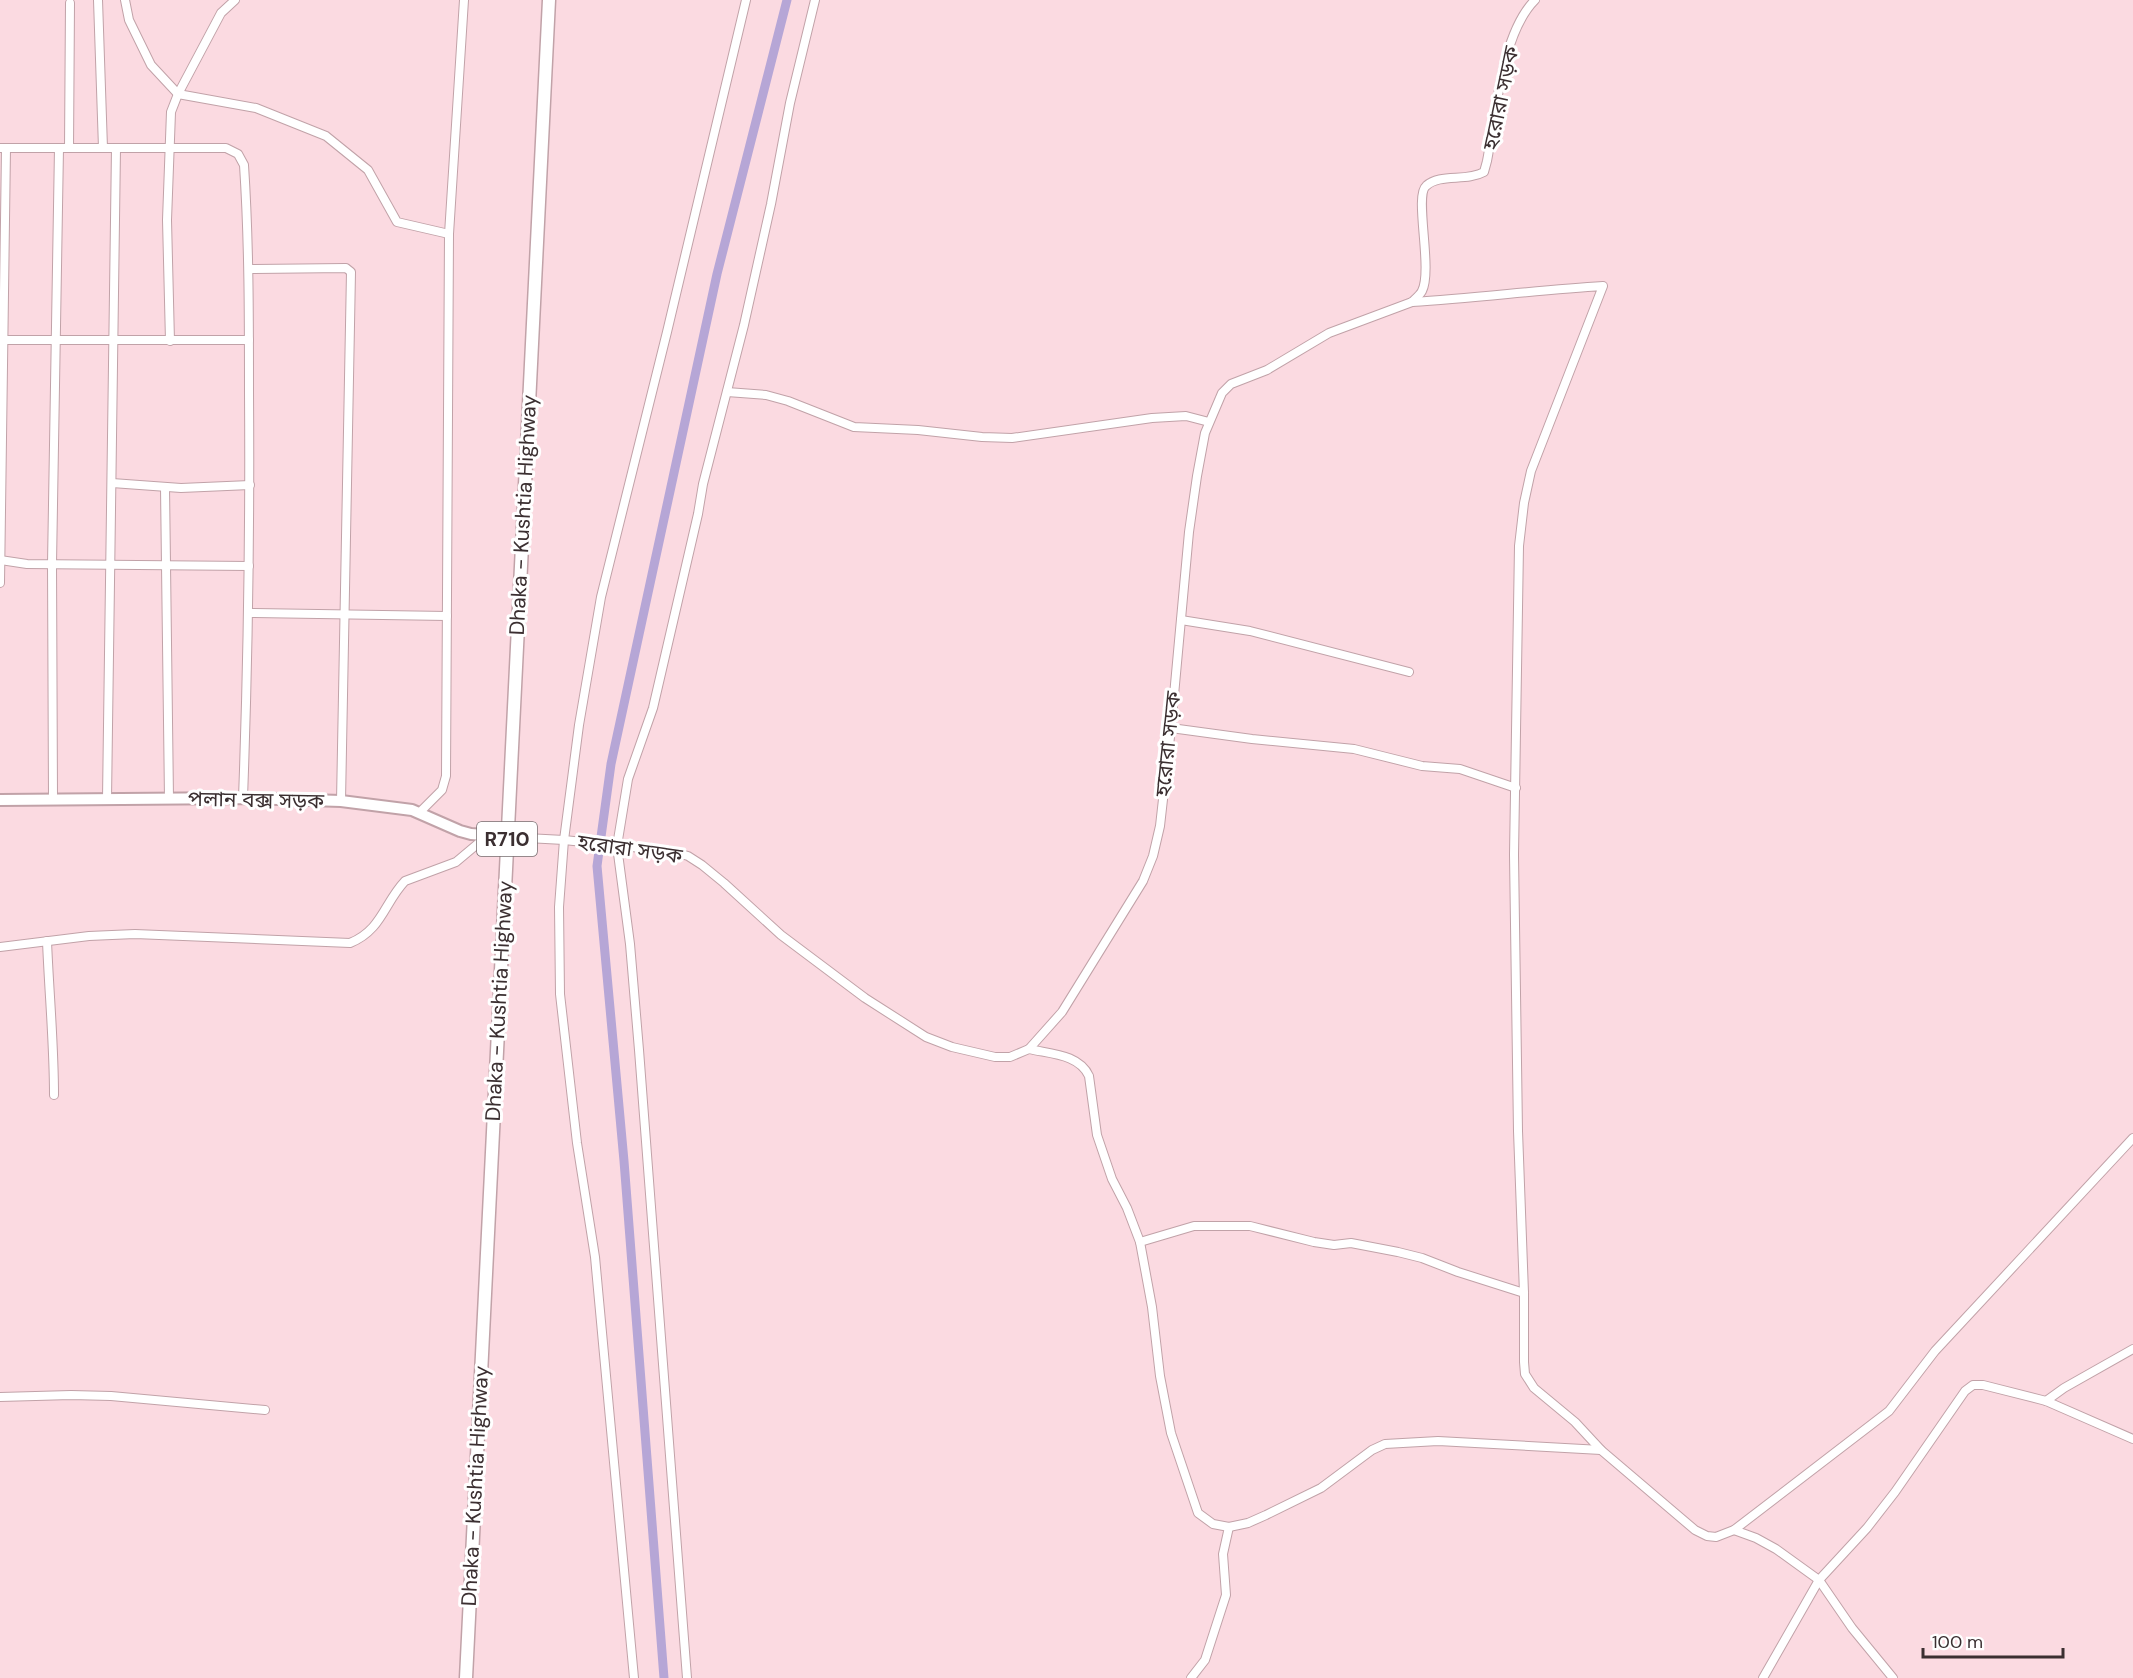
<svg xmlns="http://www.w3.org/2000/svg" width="2133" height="1678" viewBox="0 0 2133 1678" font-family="'DM Sans','Noto Sans Bengali',sans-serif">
<rect width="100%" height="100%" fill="#fbdae1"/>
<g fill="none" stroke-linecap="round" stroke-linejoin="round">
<polyline stroke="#b6a6d6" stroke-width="9" points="664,1678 624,1161 597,866 611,764 717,274 787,0"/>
<defs>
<g id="minor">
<polyline points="98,0 103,148"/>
<polyline points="125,0 129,20 151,65 178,94 256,108 326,136 368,170 397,222 449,234"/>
<path d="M0,148H226L238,154L244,165C249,241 249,316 249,392C250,528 248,662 243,798"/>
<polyline points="69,148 70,3"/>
<polyline points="249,269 346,268 351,272 341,801"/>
<path d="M1412,302C1476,298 1539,290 1603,286L1531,471L1524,503L1519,546L1514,855L1518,1131L1524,1293V1362L1525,1374L1534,1388L1575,1422L1601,1450"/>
<polyline points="2,340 249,340"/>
<polyline points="170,341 167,220 171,112 178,94 221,13 235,0"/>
<polyline points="727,392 766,395 788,401 854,427 918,430 982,437 1012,438 1152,418 1186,416 1209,422"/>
<polyline points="112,483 181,488 250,485"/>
<polyline points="165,487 169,799"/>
<polyline points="0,560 27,564 249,566"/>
<polyline points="0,583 6,148"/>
<polyline points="249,613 447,616"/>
<polyline points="1181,620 1250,631 1409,672"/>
<polyline points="1171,728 1252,739 1354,749 1422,766 1460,769 1516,788"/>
<polyline points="53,799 52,564 59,148"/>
<polyline points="107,799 116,148"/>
<polyline points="420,812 442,790 446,776 449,234 464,0"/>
<path d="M507,837L564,840L670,851L688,856L702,865L724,883L781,935L865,998L926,1037L952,1047L995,1057H1010L1029,1049L1062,1012L1143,881L1153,856L1160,826L1171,728L1189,532L1197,476L1205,433L1222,393L1231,384L1267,370L1329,333L1412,302C1415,299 1420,295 1422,291C1433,269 1414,196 1426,186C1440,173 1466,182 1484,172L1487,161C1496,115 1501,34 1535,0"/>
<path d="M47,941C49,992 54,1043 54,1095"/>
<path d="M0,947L89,936L135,934L350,943C382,930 384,903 405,881L456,862L487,836"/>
<path d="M1029,1049C1050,1054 1079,1054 1089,1076L1097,1135L1112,1179L1127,1208L1140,1242L1152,1307L1160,1376L1171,1433L1198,1513L1213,1524L1229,1527L1223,1554L1226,1595L1205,1660L1191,1678"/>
<polyline points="1140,1242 1194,1226 1250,1226 1314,1242 1334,1245 1351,1243 1398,1252 1422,1258 1458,1272 1524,1293"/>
<polyline points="0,1397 71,1395 111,1396 265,1410"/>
<polyline points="2046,1401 2064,1388 2133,1349"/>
<polyline points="1229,1527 1248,1523 1266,1515 1321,1488 1372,1450 1385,1444 1438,1441 1601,1450 1695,1530 1707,1536 1716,1537 1734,1530 1889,1411 1935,1351 2133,1138"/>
<polyline points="1734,1530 1756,1538 1776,1549 1819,1580 1852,1628 1893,1678"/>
<polyline points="634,1678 595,1257 577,1143 560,994 559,907 564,840 579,725 601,597 667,332 746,0"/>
<polyline points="687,1678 639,1050 630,944 617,846 628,779 653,708 698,514 703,484 744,325 771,204 790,103 815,0"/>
<polyline points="1763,1678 1819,1580 1867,1528 1895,1492 1965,1391 1973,1385 1983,1385 2046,1401 2133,1439"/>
</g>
<polyline id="secondary" points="0,800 243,798 341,801 412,810 460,831 471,834 507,837"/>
<polyline id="primary" points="466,1678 549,0"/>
</defs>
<use href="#minor" stroke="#c1a2a8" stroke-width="10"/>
<use href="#secondary" stroke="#c1a2a8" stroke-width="14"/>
<use href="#primary" stroke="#c1a2a8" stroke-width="15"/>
<use href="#minor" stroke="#fff" stroke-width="8"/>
<use href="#secondary" stroke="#fff" stroke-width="10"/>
<use href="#primary" stroke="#fff" stroke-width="12"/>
</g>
<g text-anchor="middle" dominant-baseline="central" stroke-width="6" stroke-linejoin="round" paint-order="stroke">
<rect fill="#fff" stroke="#766d6f" stroke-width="1.5" x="477" y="822" width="60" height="34" rx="4.5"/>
<g font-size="20" font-weight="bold" fill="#3b2f31">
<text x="507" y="839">R710</text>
</g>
<g font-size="21" fill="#3b2f31" stroke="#fff">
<text transform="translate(1501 98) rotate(-78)">হরোরা সড়ক</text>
<text transform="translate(523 515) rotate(-87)">Dhaka - Kushtia Highway</text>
<text transform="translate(1168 744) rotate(-84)">হরোরা সড়ক</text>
<text transform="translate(256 800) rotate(1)">পলান বক্স সড়ক</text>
<text transform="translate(630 849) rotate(8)">হরোরা সড়ক</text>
<text transform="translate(499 1001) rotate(-87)">Dhaka - Kushtia Highway</text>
<text transform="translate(475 1486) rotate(-87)">Dhaka - Kushtia Highway</text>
</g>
</g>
<path d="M1923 1648v9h140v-9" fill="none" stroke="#3b2f31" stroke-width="3"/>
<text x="1932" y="1648" font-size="18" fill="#3b2f31" stroke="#ffffff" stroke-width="4.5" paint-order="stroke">100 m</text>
</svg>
